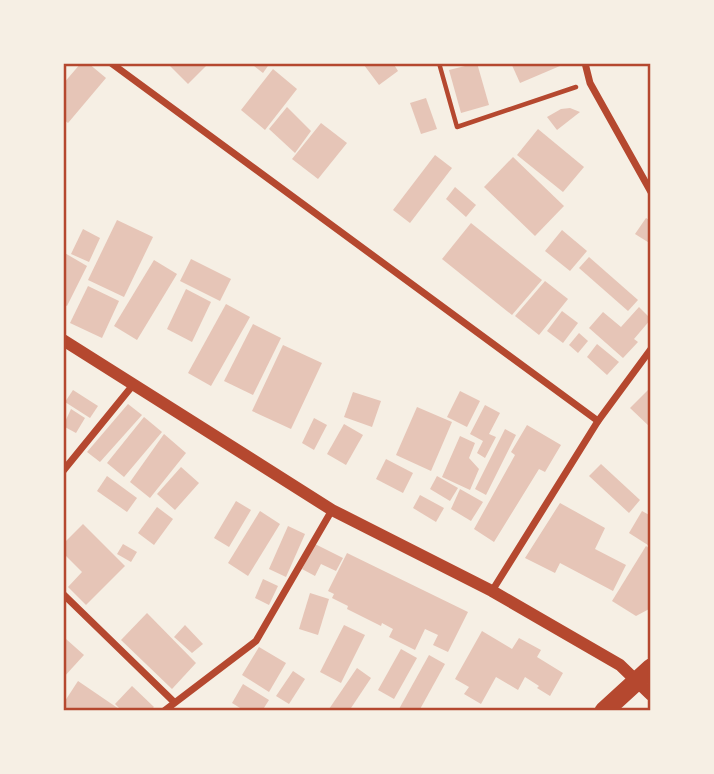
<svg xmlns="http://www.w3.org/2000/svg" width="714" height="774" viewBox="0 0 714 774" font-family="Poppins,sans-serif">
<rect width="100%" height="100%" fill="#f6efe4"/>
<g fill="#e6c5b7">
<polygon points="81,63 88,63 106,78 68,123 63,119 63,84"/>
<polygon points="167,63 209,63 188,84"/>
<polygon points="250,63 270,63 263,73"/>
<polygon points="366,63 393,63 398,71 379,85 364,65"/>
<polygon points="477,63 489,105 461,113 449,70"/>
<polygon points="511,63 567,63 520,83"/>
<polygon points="273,69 297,89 265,130 241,110"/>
<polygon points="426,98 437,129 421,134 410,103"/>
<polygon points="287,107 311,131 295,153 269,129"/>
<polygon points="570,108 580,112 557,130 547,117 561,109"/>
<polygon points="321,123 347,143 318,179 292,159"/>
<polygon points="538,129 584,167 563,192 517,155"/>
<polygon points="435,155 452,168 410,223 393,210"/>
<polygon points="513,157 564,206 535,236 484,187"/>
<polygon points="455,187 476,205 466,217 446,199"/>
<polygon points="646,218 651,221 651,244 635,234"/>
<polygon points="117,220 153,237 124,297 88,280"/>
<polygon points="471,223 542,280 512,315 442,259"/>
<polygon points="83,229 100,238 89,262 71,254"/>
<polygon points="562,230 587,251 570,271 545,251"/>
<polygon points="63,252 87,266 67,306 63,304"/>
<polygon points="589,257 638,300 628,311 579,268"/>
<polygon points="191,259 231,279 220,301 180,281"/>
<polygon points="154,260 177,274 137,340 114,326"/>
<polygon points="545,281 568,299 539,335 515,316"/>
<polygon points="88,286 119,301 102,338 70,323"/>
<polygon points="186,289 211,302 192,342 167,329"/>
<polygon points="226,304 250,317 211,386 188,373"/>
<polygon points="639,307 651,319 634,339 638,342 623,358 589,328 603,312 621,327"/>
<polygon points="562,311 578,323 563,343 547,331"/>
<polygon points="253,324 281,338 253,395 224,381"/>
<polygon points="579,333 588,341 578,353 569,345"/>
<polygon points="597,344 619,362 607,375 587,357"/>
<polygon points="283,345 322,363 291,429 252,411"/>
<polygon points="651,387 651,428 630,408"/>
<polygon points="73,390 98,406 90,418 65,402"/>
<polygon points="460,391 480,401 467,427 447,417"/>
<polygon points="353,392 381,401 372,427 344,417"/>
<polygon points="128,404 142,415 100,462 87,452"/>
<polygon points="485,405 500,413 489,434 496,437 485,458 477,453 483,441 470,434"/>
<polygon points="417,407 452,422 431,471 396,455"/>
<polygon points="71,409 85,418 76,433 63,426"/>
<polygon points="144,417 162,432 124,477 107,463"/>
<polygon points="314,418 327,425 314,450 302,443"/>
<polygon points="344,424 363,435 346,465 327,454"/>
<polygon points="527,425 561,445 545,472 539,469 494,542 474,529 515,455 511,452"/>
<polygon points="505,429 516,435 486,495 475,489"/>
<polygon points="164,434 186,453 150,498 130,482"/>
<polygon points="460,436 475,443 469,458 479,469 470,490 442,477"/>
<polygon points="386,459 413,473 403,493 376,479"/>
<polygon points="601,464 640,500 629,513 589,476"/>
<polygon points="181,467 199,483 175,510 157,494"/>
<polygon points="107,476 137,498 127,512 97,491"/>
<polygon points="437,476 458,488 450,501 430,489"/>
<polygon points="460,489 483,502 471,521 451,509"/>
<polygon points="420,495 444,508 436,522 413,508"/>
<polygon points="236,501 251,510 229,547 214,538"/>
<polygon points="560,503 605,528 595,549 626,565 613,591 560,563 555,573 525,558"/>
<polygon points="157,507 173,519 154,545 138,533"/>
<polygon points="260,511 280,524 248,576 228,563"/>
<polygon points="642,511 651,516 651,547 629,533"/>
<polygon points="83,524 125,566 86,605 68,587 82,572 63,553 63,544"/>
<polygon points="288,526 305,534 286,577 269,569"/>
<polygon points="123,544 137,552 131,562 117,554"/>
<polygon points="315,544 343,558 336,571 321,564 315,576 302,569"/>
<polygon points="646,546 651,550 651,608 636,616 612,601"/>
<polygon points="347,553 468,612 448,652 433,645 438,635 425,629 415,650 389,637 393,629 382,623 381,626 347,609 348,606 332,598 334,594 328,591"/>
<polygon points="263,579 278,586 269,605 255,598"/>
<polygon points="310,593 329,599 318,635 299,629"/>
<polygon points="147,613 196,663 172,689 121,640"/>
<polygon points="185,625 203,644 192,653 174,637"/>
<polygon points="344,625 365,635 341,683 320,672"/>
<polygon points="482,631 512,649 519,638 541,650 537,657 563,673 550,696 537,688 539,686 525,677 518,690 496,677 481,704 464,694 469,687 455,679"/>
<polygon points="66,639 84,655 63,678 63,642"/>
<polygon points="259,647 286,663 269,692 242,675"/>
<polygon points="401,649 417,658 394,699 378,690"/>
<polygon points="429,655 445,664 419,711 402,711 399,709"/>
<polygon points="357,668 371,678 349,711 332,711 329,709"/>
<polygon points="293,671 305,679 289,704 276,696"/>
<polygon points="78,681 122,711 69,711 63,707 63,704"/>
<polygon points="243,684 269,700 262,711 245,711 232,703"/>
<polygon points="132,686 154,707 150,711 122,711 115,704"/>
</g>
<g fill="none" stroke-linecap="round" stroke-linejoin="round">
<g stroke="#b5482f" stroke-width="4.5">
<polyline points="439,63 457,127 576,87"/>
<polyline points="63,64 65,63"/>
</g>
<g stroke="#b5482f" stroke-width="7">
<polyline points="111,63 598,421"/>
<polyline points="585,63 590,83 651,192"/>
<polyline points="63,471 133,385"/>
<polyline points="492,591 598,421 651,349"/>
<polyline points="63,594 174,702"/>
<polyline points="164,711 256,641 332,510"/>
</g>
<polyline stroke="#b5482f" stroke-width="12" points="63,340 332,510 492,591 620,665 651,695"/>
<polyline stroke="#b5482f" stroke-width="19" points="604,711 651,668"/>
</g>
<rect width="714" height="774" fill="none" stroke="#f6efe4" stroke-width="130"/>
<rect x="65" y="65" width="584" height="644" fill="none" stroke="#b5482f" stroke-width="2.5"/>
</svg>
